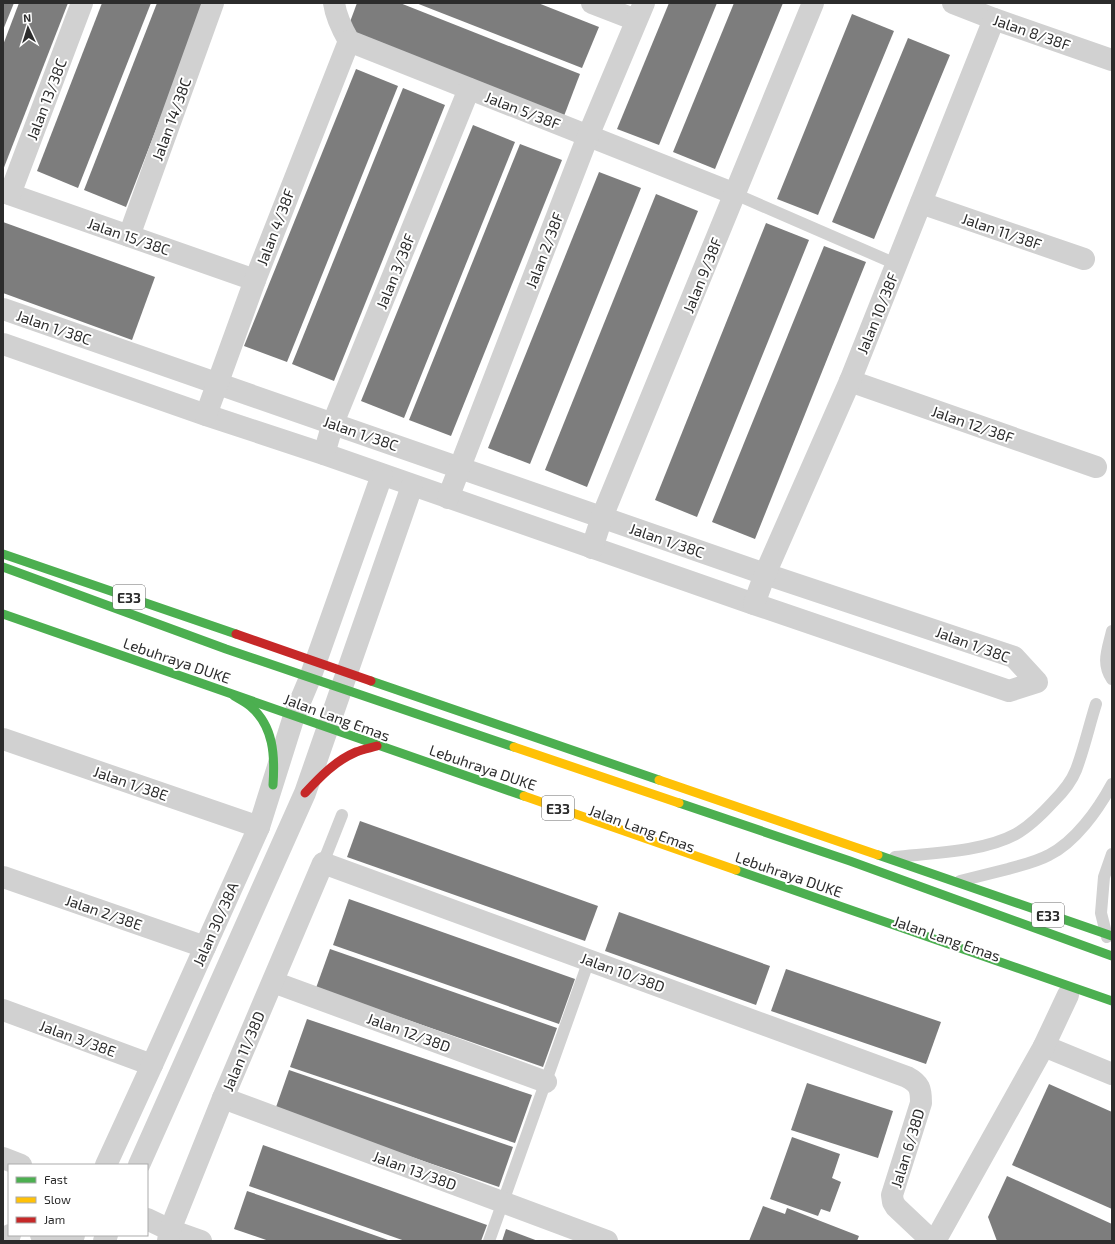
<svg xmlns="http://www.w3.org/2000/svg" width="1115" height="1244" viewBox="0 0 1115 1244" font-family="'Exo 2',sans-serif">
<rect width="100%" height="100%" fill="#fff"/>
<g fill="#7d7d7d">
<polygon points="3,3 14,3 3,30"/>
<polygon points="19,3 68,3 3,170 3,45"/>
<polygon points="102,3 151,3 78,188 37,171"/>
<polygon points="157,3 205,3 126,207 84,190"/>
<polygon points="357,3 400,3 580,74 564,116 347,30"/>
<polygon points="416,3 538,3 599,27 582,68"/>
<polygon points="669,3 717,3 659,145 617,129"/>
<polygon points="734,3 783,3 715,169 673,152"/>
<polygon points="852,14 894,31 818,215 777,199"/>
<polygon points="908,38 950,55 874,239 832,222"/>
<polygon points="356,69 398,86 287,362 244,346"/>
<polygon points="403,88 445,105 334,381 292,364"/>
<polygon points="473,125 515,142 404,418 361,401"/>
<polygon points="520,144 562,160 451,436 409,420"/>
<polygon points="599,172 641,188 530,464 488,448"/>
<polygon points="656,194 698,211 587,487 545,470"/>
<polygon points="3,222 155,277 132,340 3,293"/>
<polygon points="766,223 809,240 697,517 655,500"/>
<polygon points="824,246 866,262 755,539 712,522"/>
<polygon points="360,821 598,906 585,941 347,857"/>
<polygon points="349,899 575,979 559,1024 333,945"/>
<polygon points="619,912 770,966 756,1005 605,951"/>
<polygon points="330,949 557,1028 543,1067 316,988"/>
<polygon points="786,969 941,1022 926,1064 771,1011"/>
<polygon points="307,1019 532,1095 515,1143 290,1067"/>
<polygon points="289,1070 513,1147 499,1187 275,1110"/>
<polygon points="807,1083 893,1111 878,1158 791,1130"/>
<polygon points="1049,1084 1112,1112 1112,1209 1012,1165"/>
<polygon points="792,1137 840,1154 832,1178 841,1182 830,1212 821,1209 818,1216 770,1199"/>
<polygon points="263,1145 487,1225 481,1241 405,1241 249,1186"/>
<polygon points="1007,1176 1112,1224 1112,1241 997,1241 988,1217"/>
<polygon points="247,1191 337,1222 391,1241 269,1241 234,1229"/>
<polygon points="763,1206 785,1214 787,1208 859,1236 857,1241 749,1241"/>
<polygon points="506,1229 538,1241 502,1241"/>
</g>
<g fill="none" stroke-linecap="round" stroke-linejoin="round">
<g stroke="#d1d1d1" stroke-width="12">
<polyline points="735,194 896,264"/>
<path d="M1112,631C1108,649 1101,663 1112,679"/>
<path d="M895,857C932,853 983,852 1016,834C1030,826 1042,814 1053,802C1062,793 1071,783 1076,770C1084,749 1089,726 1096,704"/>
<polyline points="323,863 342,815"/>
<path d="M960,881C976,877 992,873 1008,869C1022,865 1036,862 1049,855C1075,842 1098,810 1112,784"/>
<polyline points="1107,937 1101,913 1104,877 1112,854"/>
<polyline points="489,1241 589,960"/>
</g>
<g stroke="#d1d1d1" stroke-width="22">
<path d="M334,3C336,17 342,29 349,41L735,194"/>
<polyline points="592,3 636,20"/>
<polyline points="953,3 994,19 1112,60"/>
<polyline points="3,192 255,280"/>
<polyline points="10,194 82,3"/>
<polyline points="921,203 1084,259"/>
<polyline points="129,236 213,3"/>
<polyline points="3,309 765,574 1014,657 1037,682 1009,691 754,604 324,454 206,415 3,344"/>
<polyline points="850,381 1096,467"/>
<polyline points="206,415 255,280 349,41"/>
<polyline points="324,454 333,423 469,89"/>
<polyline points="448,498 588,136 644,3"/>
<polyline points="592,548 602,517 813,3"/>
<polyline points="754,604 765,574 850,381 994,19"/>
<polyline points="3,739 259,827"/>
<polyline points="3,877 205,947"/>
<polyline points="273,982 546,1082"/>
<polyline points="3,1010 152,1065"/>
<polyline points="1044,1046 1112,1074"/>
<polyline points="223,1098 607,1241"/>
<polyline points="3,1158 21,1165"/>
<polyline points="106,1165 152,1065 259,827 294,716 310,678 382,475"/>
<polyline points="139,1165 305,793 412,486"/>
<polyline points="147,1219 170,1230 201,1241"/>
<polyline points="41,1235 55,1241"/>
<polyline points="7,1241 10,1235"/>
<polyline points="72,1241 74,1235"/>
<polyline points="104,1241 107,1235"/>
<path d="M168,1241L170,1230L223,1098L323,863L907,1077C920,1084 921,1089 921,1103L892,1195L893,1202L896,1207L932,1241"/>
<polyline points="935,1241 1044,1046 1068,995"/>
</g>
<g stroke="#4caf50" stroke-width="9">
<polyline points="3,554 236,634"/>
<polyline points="3,567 226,649 514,747"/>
<polyline points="3,614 524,796"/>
<polyline points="371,681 659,780"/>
<path d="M234,696C239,699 245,702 250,706C274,726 275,756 273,785"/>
<polyline points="679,803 850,861 1112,956"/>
<polyline points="878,855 1112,936"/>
<polyline points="736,870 1112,1001"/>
</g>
<g stroke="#ffc107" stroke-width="9">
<polyline points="514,747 679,803"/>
<polyline points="659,780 878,855"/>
<polyline points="524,796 736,870"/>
</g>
<g stroke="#c62828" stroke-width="9">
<polyline points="236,634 371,681"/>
<path d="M305,793C320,777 335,761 356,752C363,749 370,748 377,746"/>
</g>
</g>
<g text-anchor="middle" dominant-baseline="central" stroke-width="4" stroke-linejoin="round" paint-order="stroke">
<g fill="#fff" stroke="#6b6b6b" stroke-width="1">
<rect x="113" y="585" width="32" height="24" rx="3"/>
<rect x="542" y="796" width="32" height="24" rx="3"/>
<rect x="1032" y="903" width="32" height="24" rx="3"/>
</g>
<g font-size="14" font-weight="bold" fill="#2c2c2c">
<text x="129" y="597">E33</text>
<text x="558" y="808">E33</text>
<text x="1048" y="915">E33</text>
</g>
<g font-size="15" fill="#2c2c2c" stroke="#fff">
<text transform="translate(1032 32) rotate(19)">Jalan 8/38F</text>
<text transform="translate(46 99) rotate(-69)">Jalan 13/38C</text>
<text transform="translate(523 110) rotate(21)">Jalan 5/38F</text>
<text transform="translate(171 119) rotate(-70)">Jalan 14/38C</text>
<text transform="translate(275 227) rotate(-69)">Jalan 4/38F</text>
<text transform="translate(1002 231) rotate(19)">Jalan 11/38F</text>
<text transform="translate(129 236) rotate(19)">Jalan 15/38C</text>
<text transform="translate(544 250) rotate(-69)">Jalan 2/38F</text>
<text transform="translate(395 271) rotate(-68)">Jalan 3/38F</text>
<text transform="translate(702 275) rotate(-68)">Jalan 9/38F</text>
<text transform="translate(877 313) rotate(-68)">Jalan 10/38F</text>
<text transform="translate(54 327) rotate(19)">Jalan 1/38C</text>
<text transform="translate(973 424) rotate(19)">Jalan 12/38F</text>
<text transform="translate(361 433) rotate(19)">Jalan 1/38C</text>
<text transform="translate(667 540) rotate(19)">Jalan 1/38C</text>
<text transform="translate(973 644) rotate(20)">Jalan 1/38C</text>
<text transform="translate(177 660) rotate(19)">Lebuhraya DUKE</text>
<text transform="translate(337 717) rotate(20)">Jalan Lang Emas</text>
<text transform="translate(483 767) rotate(19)">Lebuhraya DUKE</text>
<text transform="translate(131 783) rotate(19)">Jalan 1/38E</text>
<text transform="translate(642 828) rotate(20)">Jalan Lang Emas</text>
<text transform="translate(789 874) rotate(19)">Lebuhraya DUKE</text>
<text transform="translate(104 912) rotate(19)">Jalan 2/38E</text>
<text transform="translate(215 924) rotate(-66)">Jalan 30/38A</text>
<text transform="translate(947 938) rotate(19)">Jalan Lang Emas</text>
<text transform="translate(623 972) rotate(20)">Jalan 10/38D</text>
<text transform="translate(409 1032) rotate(20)">Jalan 12/38D</text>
<text transform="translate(78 1038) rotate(20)">Jalan 3/38E</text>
<text transform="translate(243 1051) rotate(-67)">Jalan 11/38D</text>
<text transform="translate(907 1148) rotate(-73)">Jalan 6/38D</text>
<text transform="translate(415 1170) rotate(20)">Jalan 13/38D</text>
</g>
</g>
<rect width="1115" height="1244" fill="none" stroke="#2c2c2c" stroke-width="8"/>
<rect x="8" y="1164" width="140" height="72" fill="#ffffff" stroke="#ababab"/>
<rect x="16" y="1177" width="20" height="6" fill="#4caf50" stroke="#ababab"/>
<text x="44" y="1184" font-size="12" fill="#2c2c2c">Fast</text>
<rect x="16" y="1197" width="20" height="6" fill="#ffc107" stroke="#ababab"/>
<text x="44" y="1204" font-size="12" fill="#2c2c2c">Slow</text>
<rect x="16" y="1217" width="20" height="6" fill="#c62828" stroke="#ababab"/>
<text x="44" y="1224" font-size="12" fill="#2c2c2c">Jam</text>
<g transform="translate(28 28) rotate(356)" stroke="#ffffff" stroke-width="3" paint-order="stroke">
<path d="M0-3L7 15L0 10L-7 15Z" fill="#2c2c2c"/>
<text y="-6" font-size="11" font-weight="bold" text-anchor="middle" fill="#2c2c2c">N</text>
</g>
</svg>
